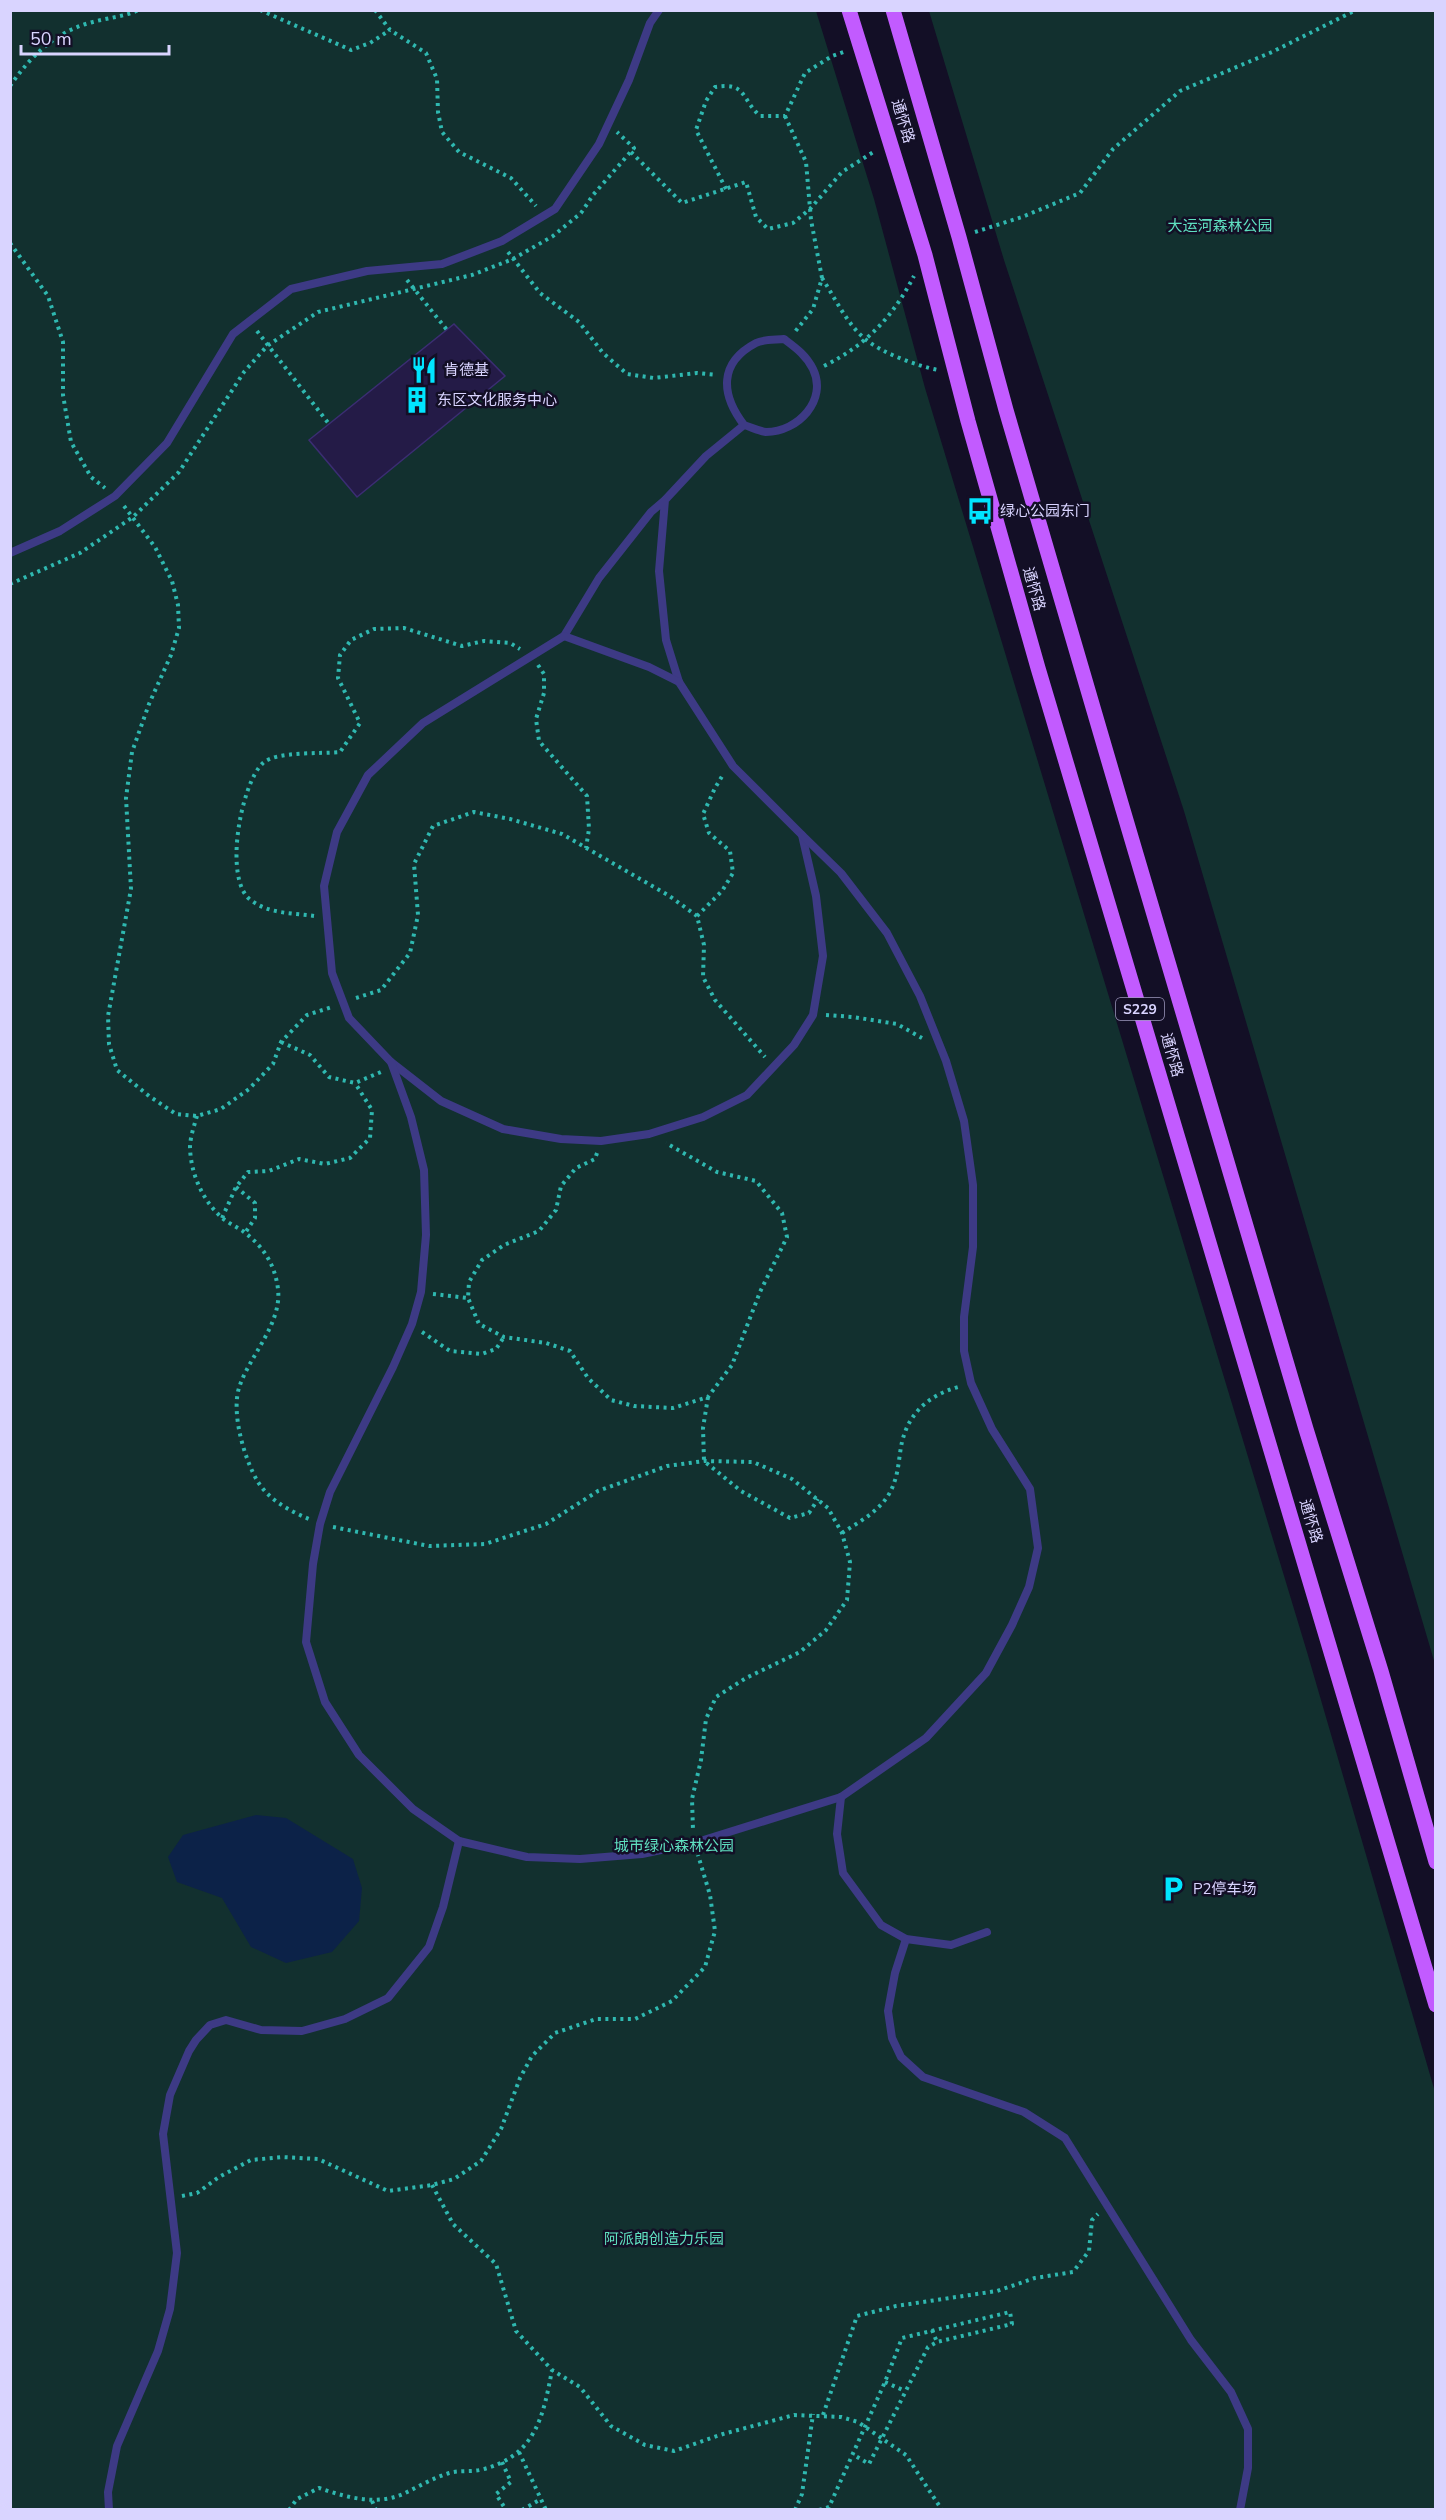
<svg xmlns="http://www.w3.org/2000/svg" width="1446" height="2520" viewBox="0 0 1446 2520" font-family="'Nunito Sans','Noto Sans SC',sans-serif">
<rect width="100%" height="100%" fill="#130f26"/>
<g fill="#12302f">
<polygon points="11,11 816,11 874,199 925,388 1307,1652 1435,2092 1435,2509 11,2510"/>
<polygon points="929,11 1435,11 1435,1664 1184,811 1004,260"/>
</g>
<polygon fill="#0c2248" points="256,1815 286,1818 353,1859 362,1888 359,1921 332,1952 286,1963 251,1947 222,1898 177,1882 168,1857 183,1835"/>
<polygon fill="#241b47" stroke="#3b2d73" stroke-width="1.5" points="454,324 505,376 357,497 309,440"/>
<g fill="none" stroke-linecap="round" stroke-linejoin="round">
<g stroke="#2fb8b0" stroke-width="4" stroke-dasharray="3 4.5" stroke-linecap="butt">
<polyline points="260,10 351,50 370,43 390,30"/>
<polyline points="375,10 390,30 426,53 437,79 438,112 442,132 459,152 511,178 536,206"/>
<path d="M10,86C30,57 54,33 89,23C106,18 123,17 139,10"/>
<polyline points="785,116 806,162 811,220 822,278 813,309 794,333"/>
<polyline points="631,152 682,203 746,182 756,217 768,229 793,223 810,209 842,172 875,151"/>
<path d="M726,189L696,130L706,101L715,87C747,82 741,99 760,116H785L805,73L832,56L846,51"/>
<polyline points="975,232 1022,217 1080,193 1113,149 1180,91 1272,52 1356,10"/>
<polyline points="10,243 48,296 63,342 63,395 71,442 91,477 105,488"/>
<polyline points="508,252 540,293 579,322 603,353 627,374 654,378 697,373 717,375"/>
<path d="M822,278C835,298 847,324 865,339C882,353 917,366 938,370"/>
<polyline points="407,280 447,330"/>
<polyline points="257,331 329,424"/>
<path d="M824,366C866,345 892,318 914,276"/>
<polyline points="124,506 155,547 172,581 178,605 179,628 171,655 149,704 132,752 126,798 131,889 108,1016 109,1044 117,1070 149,1096 176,1114 197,1116 221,1109 249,1089 273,1064 281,1042 307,1015 332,1007"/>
<polyline points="10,584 80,553 133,517 179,472 244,372 267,346 318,312 472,275 513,259 553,236 581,213 593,195 634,148 617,132"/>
<polyline points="538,665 544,674 544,693 536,719 539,741 587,796 589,829 586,848"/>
<path d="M314,916C293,913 270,914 252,901C222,882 241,783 263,763C276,751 321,754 340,752L360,723L338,678L340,655L351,640L374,629L404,628L462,646L484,641L510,643L520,649"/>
<polyline points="697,916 722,891 733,873 730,851 709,833 703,814 715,788 724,773"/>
<polyline points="356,998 381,990 410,953 418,915 414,864 433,826 474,812 510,819 562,834 668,895 697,916 704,945 703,977 715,1000 765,1057"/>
<polyline points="826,1015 853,1017 897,1024 922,1038"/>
<polyline points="281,1042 310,1055 329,1077 355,1083 381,1072"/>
<path d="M197,1116C194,1126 190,1138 190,1148C191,1174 202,1199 221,1217C228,1223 237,1227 244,1232C264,1247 275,1265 278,1289C282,1323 251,1354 240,1385C230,1410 244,1459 258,1482C269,1500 290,1511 309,1519"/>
<polyline points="597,1153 595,1159 576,1168 561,1186 556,1210 539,1231 504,1245 482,1260 469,1282 468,1298 479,1324 504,1337 546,1343 570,1351 588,1378 611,1400 634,1406 673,1408 708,1397 732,1365 760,1292 787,1237 782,1213 756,1181 717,1172 666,1143"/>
<polyline points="236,1187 255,1203 255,1218 245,1233"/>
<polyline points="222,1218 236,1187 248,1172 269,1171 299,1159 325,1164 350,1158 370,1138 372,1110 355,1083"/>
<polyline points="433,1294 468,1298"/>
<polyline points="422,1332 450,1351 482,1354 496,1349 504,1337"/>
<polyline points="708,1397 703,1428 704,1461 741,1491 790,1518 809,1513 818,1499"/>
<polyline points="333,1527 429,1546 485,1544 546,1524 598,1491 667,1466 704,1461 753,1462 792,1479 828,1508 842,1533 850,1562 847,1600 826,1630 800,1652 746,1678 716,1697 706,1719 701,1760 692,1799 693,1830"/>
<path d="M842,1533C862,1520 886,1508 894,1483C899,1470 899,1455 902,1442C909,1412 930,1395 958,1387"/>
<polyline points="432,2185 453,2224 496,2264 516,2331 552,2370 580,2387 611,2426 645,2445 674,2451 723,2434 794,2415 841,2417 858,2422 906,2455 942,2510"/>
<polyline points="182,2196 197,2193 219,2177 251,2160 282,2157 318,2159 388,2191 432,2185 454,2179 481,2161 501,2129 520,2078 532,2056 555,2033 596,2019 635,2019 672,2001 705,1967 715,1931 710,1895 698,1855"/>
<polyline points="932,2330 937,2342"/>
<polyline points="885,2382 905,2391"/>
<polyline points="823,2415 857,2316 896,2306 997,2291 1035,2278 1073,2272 1089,2251 1092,2220 1098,2214"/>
<polyline points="519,2452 546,2510"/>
<polyline points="502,2462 511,2482 496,2494 506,2510"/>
<polyline points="372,2501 376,2510"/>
<path d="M289,2510L297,2499L319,2488C346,2497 375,2506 403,2494C418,2487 433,2478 449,2473C459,2470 470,2472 480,2470C535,2457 543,2418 552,2370"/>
<polyline points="522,2510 541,2499"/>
<polyline points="795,2510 802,2494 813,2414"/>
<polyline points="819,2510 829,2507 885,2382 902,2338 1010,2312 1012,2324 937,2342 928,2347 869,2464 854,2455"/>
</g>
<g stroke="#3d3a85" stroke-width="8">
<path d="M665,500L659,571L666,640L679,682L733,766L802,835L816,896L823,956L813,1015L794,1045L747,1095L703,1117L649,1134L601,1141L561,1139L503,1129L441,1101L391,1062L349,1018L332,973L324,886L337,832L368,775L423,723L564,636L599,578L651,512L665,500L706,456L744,425C751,427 759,431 766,432C798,432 828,400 813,369C806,355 796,348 784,339C776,340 764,339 756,343C718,363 721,395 744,425"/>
<polyline points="10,553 60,531 115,496 167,443 233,334 291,289 367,271 442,264 502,241 555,209 599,144 629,80 650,23 659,10"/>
<polyline points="564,636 649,667 679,682"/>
<polyline points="391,1062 411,1117 424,1170 426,1235 421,1292 412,1324 393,1367 330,1492 320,1524 313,1564 306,1642 325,1702 359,1755 413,1809 459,1841 527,1857 580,1859 642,1854 694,1843 841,1797 926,1738 986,1673 1012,1625 1029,1587 1038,1548 1030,1489 992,1429 971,1383 964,1351 964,1317 973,1247 973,1185 964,1121 946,1061 920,996 887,933 841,873 802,835"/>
<polyline points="841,1797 837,1834 843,1873 881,1925 906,1939 951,1945 987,1932"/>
<polyline points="906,1939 895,1973 888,2011 892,2038 901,2057 923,2077 1024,2112 1065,2138 1191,2340 1231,2392 1248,2429 1248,2468 1240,2510"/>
<polyline points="109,2510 108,2492 117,2446 158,2351 170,2309 177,2253 163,2134 170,2095 189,2051 196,2040 210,2025 226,2020 261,2030 302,2031 345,2019 388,1998 429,1947 443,1907 459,1841"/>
</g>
<g stroke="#c25bff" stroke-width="15">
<polyline points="849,10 925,255 968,421 1038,668 1436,2005"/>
<polyline points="893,10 959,237 1006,410 1121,803 1306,1429 1381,1671 1436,1862"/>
</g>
</g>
<defs>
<symbol id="restaurant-bare" viewBox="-9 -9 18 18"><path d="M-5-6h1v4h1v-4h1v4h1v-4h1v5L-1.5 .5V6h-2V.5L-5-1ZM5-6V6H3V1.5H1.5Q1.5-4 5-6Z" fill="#00e5ff" stroke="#130f26" stroke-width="2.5" paint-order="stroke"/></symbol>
<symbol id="building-bare" viewBox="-9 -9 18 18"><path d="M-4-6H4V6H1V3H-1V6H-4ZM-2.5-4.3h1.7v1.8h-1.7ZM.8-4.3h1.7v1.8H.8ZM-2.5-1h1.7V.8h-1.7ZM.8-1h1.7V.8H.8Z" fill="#00e5ff" stroke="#130f26" stroke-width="2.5" paint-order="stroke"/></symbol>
<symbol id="bus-bare" viewBox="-9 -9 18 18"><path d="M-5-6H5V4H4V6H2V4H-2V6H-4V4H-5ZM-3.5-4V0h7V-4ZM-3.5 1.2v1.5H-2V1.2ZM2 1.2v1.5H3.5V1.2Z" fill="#00e5ff" stroke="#130f26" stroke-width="2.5" paint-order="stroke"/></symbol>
<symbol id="parking-bare" viewBox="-9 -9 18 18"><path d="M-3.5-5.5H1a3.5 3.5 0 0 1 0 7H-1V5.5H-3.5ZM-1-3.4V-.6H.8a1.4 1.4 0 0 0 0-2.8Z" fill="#00e5ff" stroke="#130f26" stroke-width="2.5" paint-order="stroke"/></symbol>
</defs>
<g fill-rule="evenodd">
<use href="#restaurant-bare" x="405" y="351" width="38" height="38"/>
<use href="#building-bare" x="398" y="381" width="38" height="38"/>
<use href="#bus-bare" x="961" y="492" width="38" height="38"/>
<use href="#parking-bare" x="1154" y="1870" width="38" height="38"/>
</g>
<g text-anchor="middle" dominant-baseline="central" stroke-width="5" stroke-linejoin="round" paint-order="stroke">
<rect fill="#130f26" stroke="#9e99be" stroke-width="1.5" x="1116" y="998" width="48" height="22" rx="4.5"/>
<g font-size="14" font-weight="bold" fill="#d9d4ff">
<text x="1140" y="1009">S229</text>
</g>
<g font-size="15" fill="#d9d4ff" stroke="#130f26">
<text transform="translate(903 121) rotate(73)">通怀路</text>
<text transform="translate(1034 589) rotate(74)">通怀路</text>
<text transform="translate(1172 1055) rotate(74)">通怀路</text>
<text transform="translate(1311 1521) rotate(73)">通怀路</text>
</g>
<g font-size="15" fill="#5fe0c0" stroke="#130f26">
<text x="1220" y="226">大运河森林公园</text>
<text x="674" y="1846">城市绿心森林公园</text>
<text x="664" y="2239">阿派朗创造力乐园</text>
</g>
<g font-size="15" fill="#d9d4ff" stroke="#130f26" text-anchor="start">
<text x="444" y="370">肯德基</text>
<text x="437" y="400">东区文化服务中心</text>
<text x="1000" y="511">绿心公园东门</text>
<text x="1193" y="1889">P2停车场</text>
</g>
</g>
<rect width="1446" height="2520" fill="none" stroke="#d9d4ff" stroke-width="24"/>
<path d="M21 45v9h148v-9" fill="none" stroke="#d9d4ff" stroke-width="3"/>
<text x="30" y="45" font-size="18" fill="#d9d4ff" stroke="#130f26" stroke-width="4.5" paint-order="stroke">50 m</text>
</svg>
